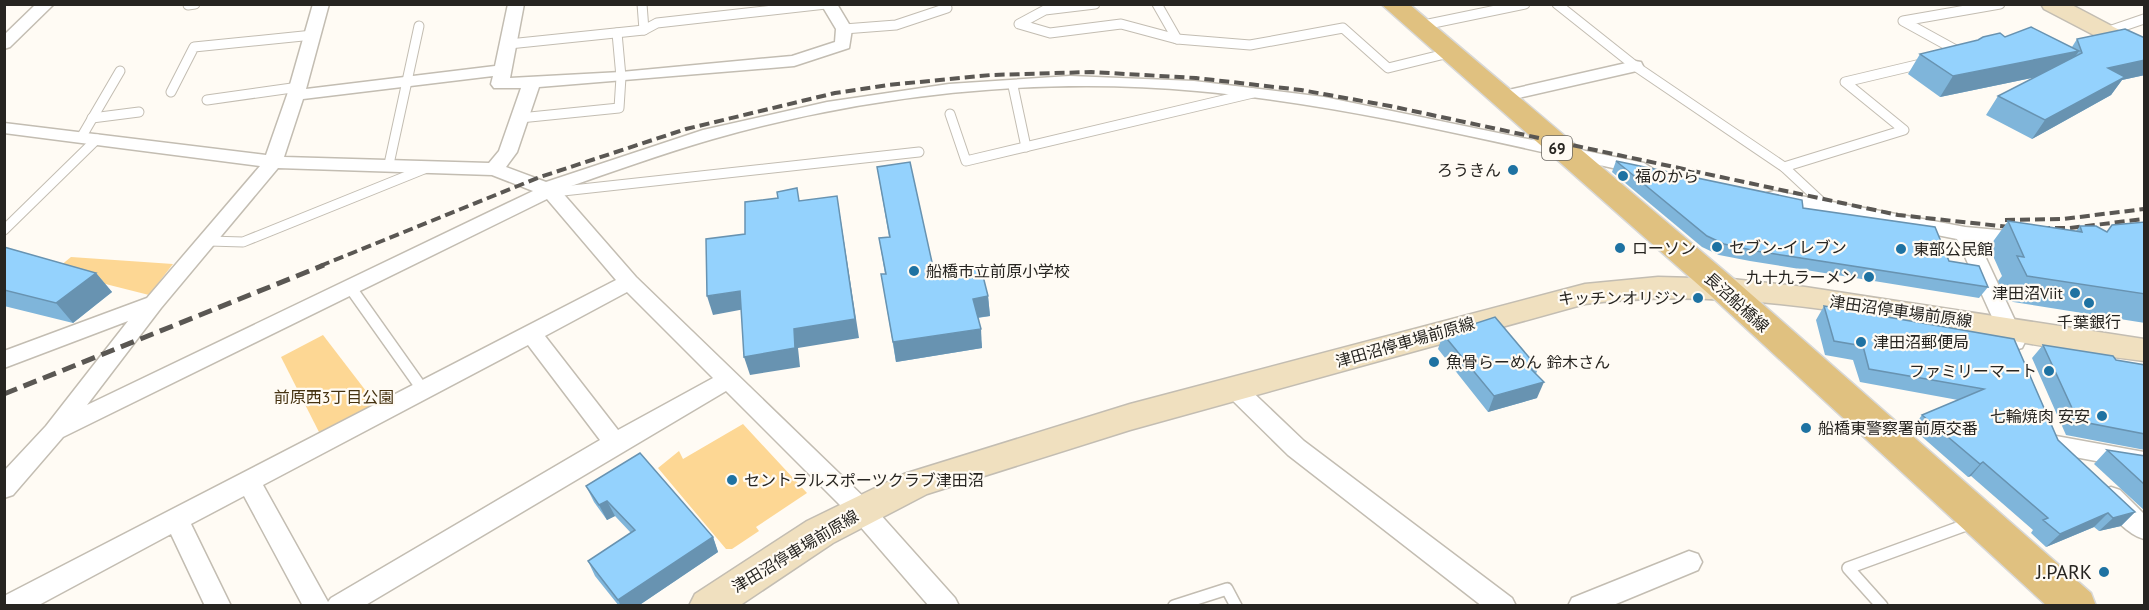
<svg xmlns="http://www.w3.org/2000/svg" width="2149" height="610" viewBox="0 0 2149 610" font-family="'PT Sans','Noto Sans JP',sans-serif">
<rect width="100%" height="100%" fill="#fffbf4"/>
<g fill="#fdd794">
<polygon points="71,257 173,264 149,295 54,271"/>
<polygon points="323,335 379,408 322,438 281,357"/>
<polygon points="743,424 807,493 756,527 759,531 732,549 726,549 658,468 679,451 683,459"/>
</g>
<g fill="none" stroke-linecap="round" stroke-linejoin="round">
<defs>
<g id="lane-far1">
<polyline points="642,4 644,30"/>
<polyline points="1095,4 1045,10 1019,24 1050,33 1121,24 1177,39 1250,45 1343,28 1388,68 1449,53"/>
<polyline points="1157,4 1177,39"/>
<polyline points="1557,4 1635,66 1784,167 1828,208"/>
<polyline points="188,5 195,4"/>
<polyline points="1419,26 1525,4"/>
<polyline points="844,29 896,25 947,8 944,4"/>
<polyline points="2106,32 2144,19"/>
<polyline points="509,44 644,30 657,23 826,4"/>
<polyline points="1963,54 1903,21 2000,4"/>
<polyline points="1013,86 1026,147"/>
<polyline points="171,92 194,47 313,35"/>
<polyline points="207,100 299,87"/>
<polyline points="950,114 966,161 1253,93"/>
<polyline points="92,118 139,112"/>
<polyline points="520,118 619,108 621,77 617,33"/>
<polyline points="82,136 120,71"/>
<polyline points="389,164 419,26"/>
<polyline points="1784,167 1904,130 1845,82 1925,63"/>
<polyline points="554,192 919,152"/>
<polyline points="4,230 97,139"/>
<polyline points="209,241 243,242 429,167"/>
</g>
<g id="lane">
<polyline points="350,287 423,390"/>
<polyline points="1174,606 1227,589 1236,606"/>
<polyline points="1882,606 1848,568 1974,522"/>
</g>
<g id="street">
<polygon points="36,4 54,4 10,47 4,49 4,35"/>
<path d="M313,4H329L306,89L495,66L508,4H524L510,78L621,72L792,56L835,42L836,29L821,4H837L852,29L849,48L794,66L539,87L517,152L506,167L546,182L703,130L827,102L949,84L1070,76L1194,81L1324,97L1644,163L1653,169L1644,175C1496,142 1348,105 1197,91C1037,76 867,95 713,139C661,154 611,172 560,190L636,277L870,503L955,598L959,606H929L852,517L726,391L364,606H303L244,496L191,524L231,606H205L171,534L37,606H4V596L616,280L547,199L63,437L13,495L4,498V471L46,426L128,321L4,368V351L147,298L260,166L4,133V123L266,155L287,95ZM493,76L491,84L494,88H521L499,151L489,163L284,157L303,99ZM278,168L492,175L533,191L87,405L161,308ZM627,292L713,378L618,430L545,336ZM528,345L600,440L331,598L328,602L263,485Z"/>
<polygon points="1635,61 1641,62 1643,66 1641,70 1501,102 1492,97 1495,93"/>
<polygon points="1774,191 1965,227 2031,233 2034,238 2031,243 2024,245 1978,241 2025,342 2022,348 2014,350 2006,348 1957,239 1767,201 1764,197 1767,193"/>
<polygon points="1235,380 1243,383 1304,441 1512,598 1516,606 1482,606 1288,455 1227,395 1224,389 1227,383"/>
<polygon points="2056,436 2144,452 2144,470 2048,452 2044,445 2048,438"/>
<path d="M2111,487L2120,490L2144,514V539C2128,535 2106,512 2099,497L2102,490Z"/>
<polygon points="1689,551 1698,554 1702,562 1698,570 1611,606 1568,606 1572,598"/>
</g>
<g id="secondary">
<polygon points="2041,4 2070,4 2144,43 2144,59 2136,57 2044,9"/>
<path d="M1658,277L1732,279L1805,287L2144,339V361C1959,339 1773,280 1585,304L1130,430L927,494L833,543L739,606H689L695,594L807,521L904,474L1130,404L1585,284Z"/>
</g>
<polygon id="primary" points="1381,4 1409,4 1735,280 2091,593 2096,606 2047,606 1711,296"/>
</defs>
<use href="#lane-far1" stroke="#c3bdb2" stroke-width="11"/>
<use href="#lane" stroke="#c3bdb2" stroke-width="14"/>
<use href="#street" stroke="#c3bdb2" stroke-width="3"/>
<use href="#secondary" stroke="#c3bdb2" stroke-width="3"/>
<use href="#primary" stroke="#d8d8d7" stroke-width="3"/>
<use href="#lane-far1" stroke="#fff" stroke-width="9"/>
<use href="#lane" stroke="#fff" stroke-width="11"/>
<use href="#street" fill="#fff" fill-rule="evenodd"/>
<use href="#secondary" fill="#f0e0bf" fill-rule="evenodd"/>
<use href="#primary" fill="#e0c180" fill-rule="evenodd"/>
<g stroke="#5a5753" stroke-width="4" stroke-dasharray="10 5" stroke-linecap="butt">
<polyline points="2005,220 2063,219 2144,209"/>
<polyline points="2040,228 2070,228 2144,219"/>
<polyline points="320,266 540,177 686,129 835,93 888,85 991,75 1091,72 1196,78 1301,90 1390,106 1898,215 2019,228"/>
</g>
<polyline stroke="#5a5753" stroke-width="5" stroke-dasharray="14 7" stroke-linecap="butt" points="4,394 324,265"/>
</g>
<g fill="#7fb5da">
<polygon points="2005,37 2072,47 2077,39 2145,38 2145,75 2122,80 2111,95 2032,139 1986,115 1998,96 2036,77 1940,97 1908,74 1920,54"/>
<polygon points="1616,161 1949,261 1988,287 1979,298 1750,261 1719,255 1702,247 1612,172"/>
<polygon points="877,167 935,276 988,296 990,316 978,318 982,348 896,362 881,274 885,274 879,238 889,237"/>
<polygon points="2008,221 2076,231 2080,226 2107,232 2112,225 2145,222 2145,323 2007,301 1998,281 2002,276 1989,247"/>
<polygon points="4,247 96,273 112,292 73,323 4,306"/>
<polygon points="1824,306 2014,339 2058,440 2135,512 2121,526 2099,531 2094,527 2046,547 2031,533 2033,530 1971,476 1968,477 1912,428 1922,415 1958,400 1860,382 1853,360 1825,355 1816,320"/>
<polygon points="1443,334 1538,368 1536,374 1537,398 1488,412 1438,349"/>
<polygon points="2043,345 2116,360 2145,365 2145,450 2066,435 2032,358"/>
<polygon points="2107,450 2145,456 2145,511 2094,464"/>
<polygon points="586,486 713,537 718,552 638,606 619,606 595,576 588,561 631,533 615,516 607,520 594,502"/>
</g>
<g fill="#6893b1">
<polygon points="2079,51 2065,71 1940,97 1953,76"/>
<polygon points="2145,60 2145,75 2122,80 2111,95 2032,139 2045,120 2108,68"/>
<polygon points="837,196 859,338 798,348 800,367 750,375 744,357 794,329"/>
<polygon points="96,273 112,292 73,323 56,303"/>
<polygon points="740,291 745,309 713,315 707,296"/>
<polygon points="988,296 990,316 974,318 973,299"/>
<polygon points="981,329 982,348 896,362 893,342"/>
<polygon points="1544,382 1537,398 1488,412 1494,396"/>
<polygon points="1983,462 1971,476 1968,477 1980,464"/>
<polygon points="607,501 615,516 607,520 599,505"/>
<polygon points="2135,512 2121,526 2099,531 2113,518"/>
<polygon points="2108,513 2094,527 2046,547 2060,534"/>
<polygon points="713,537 718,552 638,606 621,606 618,600"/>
</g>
<g fill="#94d2fd" stroke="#6893b1" stroke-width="1.5">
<polygon points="2031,27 2079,51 1953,76 1920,54 1978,40 1983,37 2000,33 2005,37"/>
<polygon points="2125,29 2145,38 2145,60 2108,68 2125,77 2045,120 1998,96 2082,53 2077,39"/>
<polygon points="1616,161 1802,200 1803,208 1935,227 1949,261 1979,266 1988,287 1756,251 1724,244 1707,236"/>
<polygon points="910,162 935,276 981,268 988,296 973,299 981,329 893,342 881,274 886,274 879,238 890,237 877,167"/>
<polygon points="797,188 799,201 837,196 855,319 794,329 795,348 744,357 740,291 707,296 706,239 745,234 745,202 778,198 777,192"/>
<polygon points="2008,221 2082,232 2080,226 2096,226 2107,232 2112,225 2145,222 2145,294 2027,276 2017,256 2024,257"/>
<polygon points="4,247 96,273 56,303 4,290"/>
<polygon points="1824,306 2014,339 2058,440 2135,512 2113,518 2108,513 2060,534 2043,520 2048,518 1983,462 1980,464 1922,415 1984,389 1869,369 1863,346 1834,341"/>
<polygon points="1495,317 1538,368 1531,369 1544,382 1494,396 1443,334"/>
<polygon points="2043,345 2113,356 2116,360 2145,365 2145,434 2078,421"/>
<polygon points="2107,450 2145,456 2145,485"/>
<polygon points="640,453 713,537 618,600 588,561 635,530 607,501 599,505 586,486"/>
</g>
<g fill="#1e72a2" stroke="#fffbf4" stroke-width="2">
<circle cx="1513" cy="170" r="6"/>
<circle cx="1623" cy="176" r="6"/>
<circle cx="1717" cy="247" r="6"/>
<circle cx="1620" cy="248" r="6"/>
<circle cx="1901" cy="249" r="6"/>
<circle cx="914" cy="271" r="6"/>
<circle cx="1869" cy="277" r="6"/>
<circle cx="2075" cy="293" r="6"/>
<circle cx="1698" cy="298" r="6"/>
<circle cx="2089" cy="303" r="6"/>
<circle cx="1861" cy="342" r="6"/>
<circle cx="1434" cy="362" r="6"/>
<circle cx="2049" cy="371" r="6"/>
<circle cx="2102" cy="416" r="6"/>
<circle cx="1806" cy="428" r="6"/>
<circle cx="732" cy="480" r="6"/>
<circle cx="2104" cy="572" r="6"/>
</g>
<g text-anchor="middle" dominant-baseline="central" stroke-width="4.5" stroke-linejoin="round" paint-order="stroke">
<rect fill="#fffbf4" stroke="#686560" stroke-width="1.5" x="1542" y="136" width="30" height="24" rx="4.5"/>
<g font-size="15" font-weight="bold" fill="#272521">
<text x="1557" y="148">69</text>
</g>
<g font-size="16" fill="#272521" stroke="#fffbf4" text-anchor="start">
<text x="1501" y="170" text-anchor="end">ろうきん</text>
<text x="1635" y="176">福のから</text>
<text x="1729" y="247">セブン-イレブン</text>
<text x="1632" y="248">ローソン</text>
<text x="1913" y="249">東部公民館</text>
<text x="926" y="271">船橋市立前原小学校</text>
<text x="1857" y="277" text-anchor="end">九十九ラーメン</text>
<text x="2063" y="293" text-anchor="end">津田沼Viit</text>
<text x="1686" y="298" text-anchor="end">キッチンオリジン</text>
<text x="2089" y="322" text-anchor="middle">千葉銀行</text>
<text x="1873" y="342">津田沼郵便局</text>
<text x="1446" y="362">魚骨らーめん 鈴木さん</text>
<text x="2037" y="371" text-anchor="end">ファミリーマート</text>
<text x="2090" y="416" text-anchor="end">七輪焼肉 安安</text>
<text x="1818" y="428">船橋東警察署前原交番</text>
<text x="744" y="480">セントラルスポーツクラブ津田沼</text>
</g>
<g font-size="16" fill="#272521" stroke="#fffbf4">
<text transform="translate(1737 302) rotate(42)">長沼船橋線</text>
<text transform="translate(1901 311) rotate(8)">津田沼停車場前原線</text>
<text transform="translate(1405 342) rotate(-16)">津田沼停車場前原線</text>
<text transform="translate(795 551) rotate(-31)">津田沼停車場前原線</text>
</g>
<g font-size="16" fill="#453210" stroke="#fffbf4">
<text x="334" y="397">前原西3丁目公園</text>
</g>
<g font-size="20" fill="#272521" stroke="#fffbf4" text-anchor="end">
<text x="2092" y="572">J.PARK</text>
</g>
</g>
<rect width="2149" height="610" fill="none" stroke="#272521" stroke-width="12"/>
</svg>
